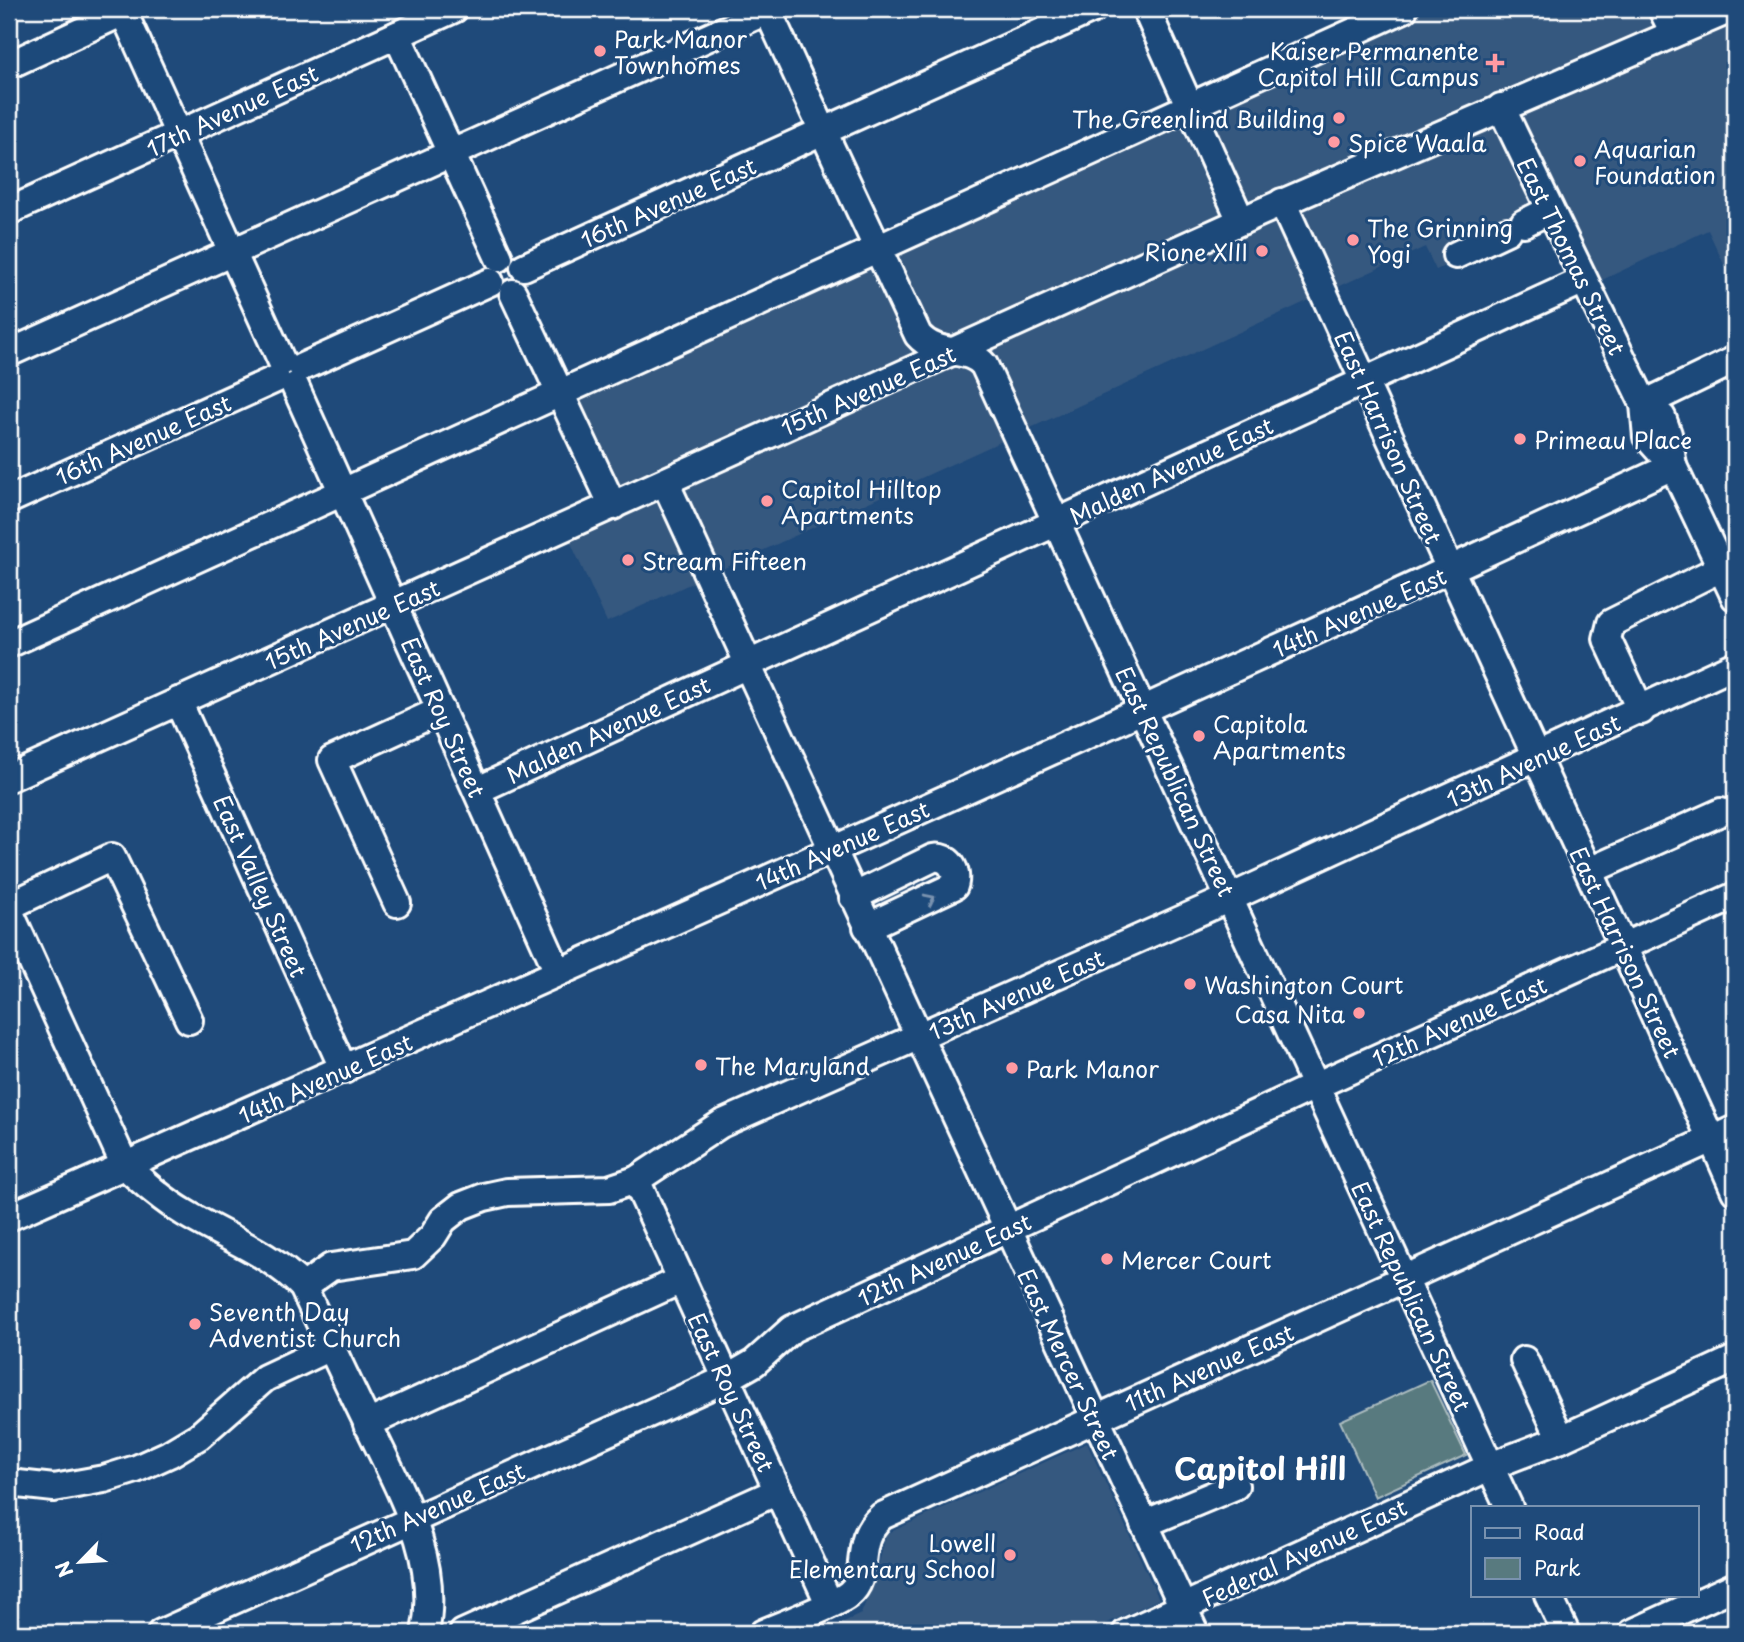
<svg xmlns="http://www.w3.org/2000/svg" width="1744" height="1642" viewBox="0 0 1744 1642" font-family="'Playpen Sans',sans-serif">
<rect width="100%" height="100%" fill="#1f4a7a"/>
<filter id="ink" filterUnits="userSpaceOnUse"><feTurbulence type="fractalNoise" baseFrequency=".0143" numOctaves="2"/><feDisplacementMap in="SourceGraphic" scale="14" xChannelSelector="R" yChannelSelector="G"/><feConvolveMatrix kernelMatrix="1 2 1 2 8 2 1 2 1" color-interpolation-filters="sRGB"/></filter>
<g filter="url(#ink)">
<g fill="#36587f">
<polygon points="1422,9 1735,9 1735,288 1708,230 1602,280 1567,208 1436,270 1425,247 607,622 570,541 629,514 572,389"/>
<polygon points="1087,1443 1159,1599 1086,1633 820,1633 861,1614 876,1576 886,1534"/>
</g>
<polygon fill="#587a7f" stroke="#acbcbf" stroke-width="2" points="1430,1380 1466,1455 1375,1497 1340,1421"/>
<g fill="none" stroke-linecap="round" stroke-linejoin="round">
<defs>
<g id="minor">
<polyline points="122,9 282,362"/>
<polyline points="767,9 818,120"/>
<polyline points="1146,9 1241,221"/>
<polyline points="1662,9 1674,33"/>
<polyline points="397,35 499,258"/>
<polyline points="9,65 130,9"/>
<polyline points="1501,107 1644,404 1647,437 1673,466"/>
<polyline points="835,126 1093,9"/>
<path d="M829,144L918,335C938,358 968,345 984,365L1486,1457"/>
<polyline points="1282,202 1707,1130"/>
<polyline points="9,211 454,9"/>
<polyline points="1524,223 1550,210"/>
<polyline points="1456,255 1507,231"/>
<polyline points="524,267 812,136"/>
<polyline points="513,293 613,506"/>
<polyline points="9,353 771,9"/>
<polyline points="302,367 490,282"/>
<polyline points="295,386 558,972"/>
<polyline points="1644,404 1662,417 1668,434 1673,466 1735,597"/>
<polyline points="1644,404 1735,360"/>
<polyline points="665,482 744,654"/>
<polyline points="9,500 276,379"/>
<polyline points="9,644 1404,9"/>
<polyline points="759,659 1582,281"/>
<polyline points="752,675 1195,1633"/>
<polyline points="178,701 344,1070"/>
<polyline points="1641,711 1607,639 1611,623 1721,568"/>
<polyline points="9,778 1259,213 1731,9"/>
<polyline points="478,790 739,669"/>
<polyline points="1589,871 1721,812"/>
<path d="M853,897L933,858C949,855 959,871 954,886L867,927"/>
<polyline points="397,903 332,760 441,710"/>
<polyline points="9,906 112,857 189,1020"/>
<path d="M9,911L125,1166C144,1183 163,1200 185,1213C226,1238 269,1252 303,1287C324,1332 345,1377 367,1422C398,1488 441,1557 425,1633"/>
<polyline points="1722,1135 1735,1129"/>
<polyline points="1716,1148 1735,1191"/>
<polyline points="636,1180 829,1603"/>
<path d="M9,1217C565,970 1121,723 1673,466"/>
<polyline points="303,1287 331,1267 413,1255 433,1236 443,1220 461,1206 484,1197 507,1192 609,1189 636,1180 721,1124 1230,898 1735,665"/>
<polyline points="1524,1360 1561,1439"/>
<polyline points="367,1424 681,1280"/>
<polyline points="1501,1462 1561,1439 1735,1359"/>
<polyline points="1495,1477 1509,1507"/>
<polyline points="9,1483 54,1488 104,1479 136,1469 169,1454 199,1436 265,1378 331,1347"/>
<polyline points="1144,1524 1235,1486"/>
<polyline points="1548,1595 1566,1633"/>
<polyline points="161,1633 726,1379 754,1363 792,1329 1315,1086 1735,896"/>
<polyline points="463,1633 778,1491"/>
<path d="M763,1633C783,1624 834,1606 849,1594C872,1576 851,1542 882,1516L1703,1143"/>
<polyline points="1126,1633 1481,1471"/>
<polyline points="1632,1633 1735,1586"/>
</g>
</defs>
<use href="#minor" stroke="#fff" stroke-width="32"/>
<use href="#minor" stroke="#1f4a7a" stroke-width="26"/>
</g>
<defs><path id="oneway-chevron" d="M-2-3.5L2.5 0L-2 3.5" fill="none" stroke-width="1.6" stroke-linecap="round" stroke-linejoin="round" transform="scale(1.75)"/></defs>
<use stroke="#7992af" href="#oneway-chevron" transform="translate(930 899) rotate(-26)"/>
</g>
<g fill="#ff9aa2" stroke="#1f4a7a" stroke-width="2.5">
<circle cx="600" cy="51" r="7"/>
<path d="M1491.5 52.5h7v7h7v7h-7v7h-7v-7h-7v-7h7z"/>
<circle cx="1339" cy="118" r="7"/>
<circle cx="1334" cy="142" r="7"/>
<circle cx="1580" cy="161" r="7"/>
<circle cx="1353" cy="240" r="7"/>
<circle cx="1262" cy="251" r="7"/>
<circle cx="1520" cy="439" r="7"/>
<circle cx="767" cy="501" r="7"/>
<circle cx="628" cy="560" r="7"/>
<circle cx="1199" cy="736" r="7"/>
<circle cx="1190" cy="984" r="7"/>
<circle cx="1359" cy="1013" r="7"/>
<circle cx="701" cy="1065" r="7"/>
<circle cx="1012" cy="1068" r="7"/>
<circle cx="1107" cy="1259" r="7"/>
<circle cx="195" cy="1324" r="7"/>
<circle cx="1010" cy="1555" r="7"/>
</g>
<g text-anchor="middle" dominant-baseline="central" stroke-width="6" stroke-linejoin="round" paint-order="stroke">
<g font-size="23" fill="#fff" stroke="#1f4a7a" text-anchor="start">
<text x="614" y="38">Park Manor<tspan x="614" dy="26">Townhomes</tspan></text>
<text x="1479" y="50" text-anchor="end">Kaiser Permanente<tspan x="1479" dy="26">Capitol Hill Campus</tspan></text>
<text x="1325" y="118" text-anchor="end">The Greenlind Building</text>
<text x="1348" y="142">Spice Waala</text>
<text x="1594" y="148">Aquarian<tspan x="1594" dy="26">Foundation</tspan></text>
<text x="1367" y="227">The Grinning<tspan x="1367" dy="26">Yogi</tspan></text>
<text x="1248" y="251" text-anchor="end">Rione XIII</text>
<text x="1534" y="439">Primeau Place</text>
<text x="781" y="488">Capitol Hilltop<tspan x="781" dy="26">Apartments</tspan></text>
<text x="642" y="560">Stream Fifteen</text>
<text x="1213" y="723">Capitola<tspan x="1213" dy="26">Apartments</tspan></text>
<text x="1204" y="984">Washington Court</text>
<text x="1345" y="1013" text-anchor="end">Casa Nita</text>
<text x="715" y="1065">The Maryland</text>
<text x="1026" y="1068">Park Manor</text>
<text x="1121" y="1259">Mercer Court</text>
<text x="209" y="1311">Seventh Day<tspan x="209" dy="26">Adventist Church</tspan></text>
<text x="996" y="1542" text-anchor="end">Lowell<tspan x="996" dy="26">Elementary School</tspan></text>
</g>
<g font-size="23" fill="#fff" stroke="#1f4a7a">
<text transform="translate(232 110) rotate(-25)">17th Avenue East</text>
<text transform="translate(668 202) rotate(-24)">16th Avenue East</text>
<text transform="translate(1572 256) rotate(64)">East Thomas Street</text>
<text transform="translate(868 390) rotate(-24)">15th Avenue East</text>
<text transform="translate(1389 437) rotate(66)">East Harrison Street</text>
<text transform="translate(143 439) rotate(-24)">16th Avenue East</text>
<text transform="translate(1171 470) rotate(-25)">Malden Avenue East</text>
<text transform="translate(1359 612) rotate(-24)">14th Avenue East</text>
<text transform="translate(352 624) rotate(-24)">15th Avenue East</text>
<text transform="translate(444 717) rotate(66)">East Roy Street</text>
<text transform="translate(608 729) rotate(-25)">Malden Avenue East</text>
<text transform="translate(1533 760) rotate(-25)">13th Avenue East</text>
<text transform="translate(1176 781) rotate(65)">East Republican Street</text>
<text transform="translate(842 845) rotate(-24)">14th Avenue East</text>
<text transform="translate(261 886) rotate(66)">East Valley Street</text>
<text transform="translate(1626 952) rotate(65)">East Harrison Street</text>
<text transform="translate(1016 994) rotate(-24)">13th Avenue East</text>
<text transform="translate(1459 1021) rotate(-24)">12th Avenue East</text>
<text transform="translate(325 1078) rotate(-24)">14th Avenue East</text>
<text transform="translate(944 1259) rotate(-25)">12th Avenue East</text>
<text transform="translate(1412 1296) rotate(65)">East Republican Street</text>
<text transform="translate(1069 1364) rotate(65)">East Mercer Street</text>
<text transform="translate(1209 1367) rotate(-24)">11th Avenue East</text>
<text transform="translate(732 1392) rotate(65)">East Roy Street</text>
<text transform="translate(437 1507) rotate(-24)">12th Avenue East</text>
<text transform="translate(1304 1552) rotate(-25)">Federal Avenue East</text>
</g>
<g font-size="30" font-weight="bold" fill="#fff" stroke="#1f4a7a">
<text x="1260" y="1467">Capitol Hill</text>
</g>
</g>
<rect width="1744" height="1642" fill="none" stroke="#1f4a7a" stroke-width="35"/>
<rect x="18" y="18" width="1709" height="1607" fill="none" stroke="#fff" stroke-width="2.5" filter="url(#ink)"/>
<rect x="1471" y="1506" width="228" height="91" fill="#1f4a7a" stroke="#7992af" stroke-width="2"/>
<rect x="1485" y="1528" width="35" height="10" fill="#1f4a7a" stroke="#7992af" stroke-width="2"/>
<text x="1534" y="1540" font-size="21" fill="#ffffff">Road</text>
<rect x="1485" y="1558" width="35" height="21" fill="#587a7f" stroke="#7992af" stroke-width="2"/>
<text x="1534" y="1576" font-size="21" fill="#ffffff">Park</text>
<g transform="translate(80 1562) rotate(245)" stroke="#1f4a7a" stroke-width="5" paint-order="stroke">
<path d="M0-5L12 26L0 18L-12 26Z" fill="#ffffff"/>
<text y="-10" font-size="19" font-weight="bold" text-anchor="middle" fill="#ffffff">N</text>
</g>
</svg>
